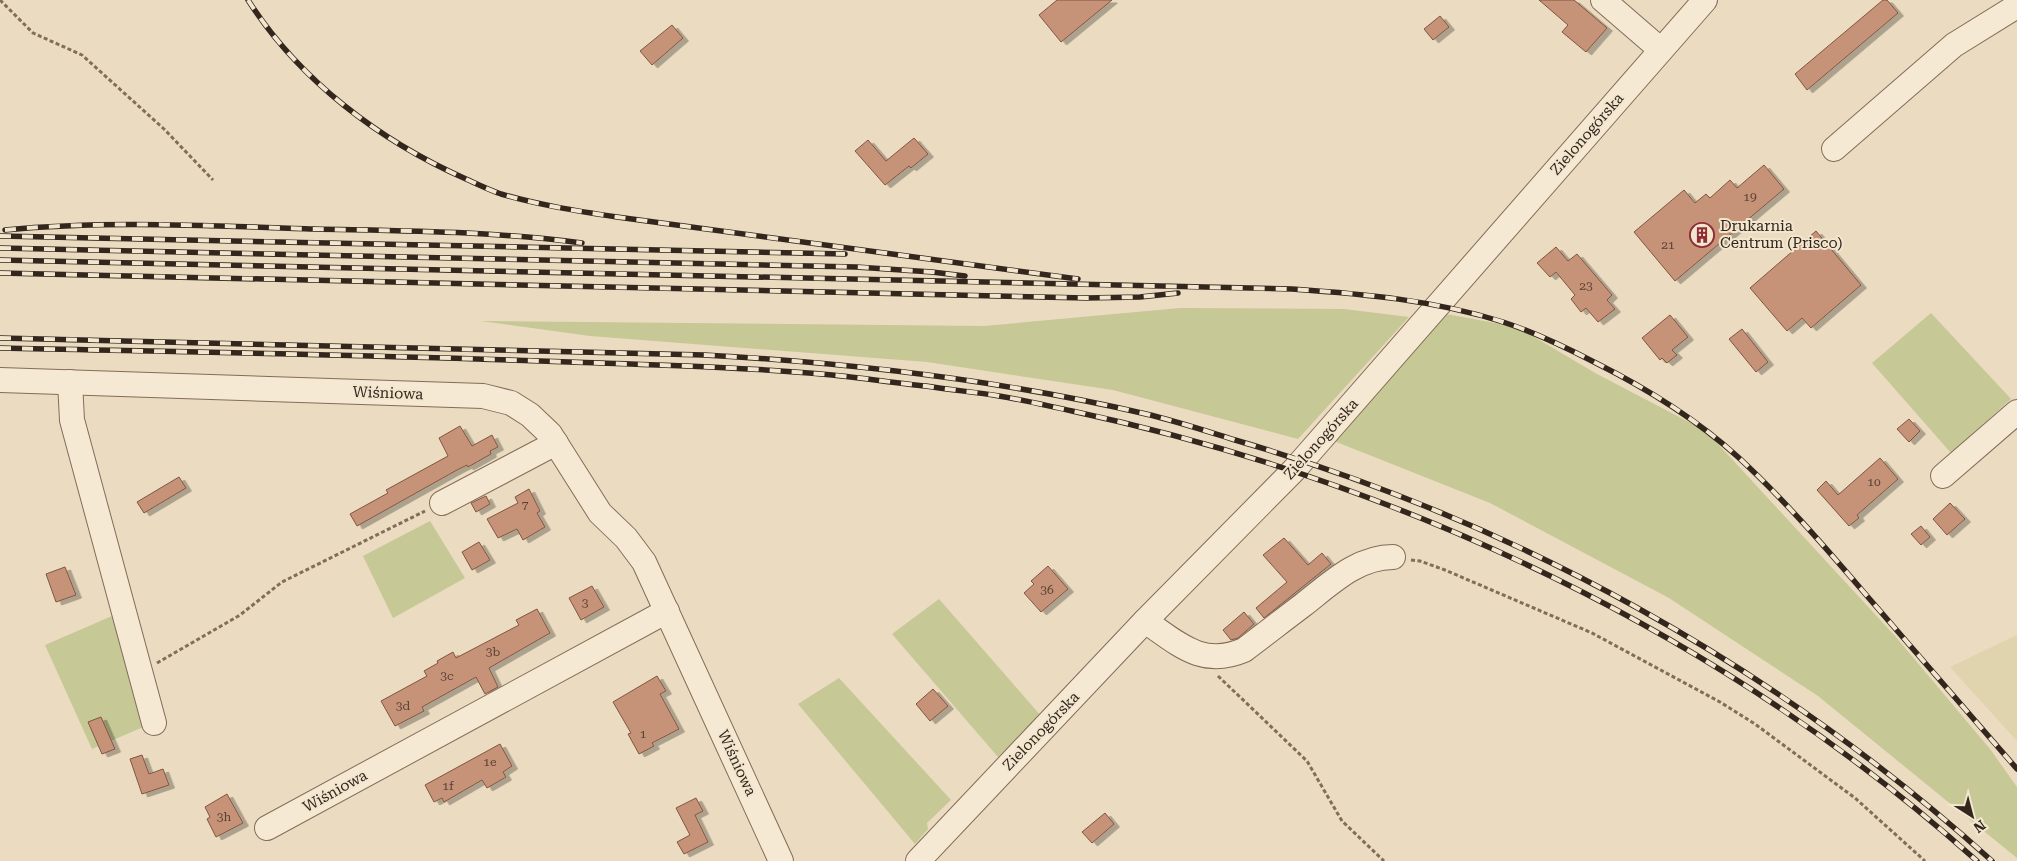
<svg xmlns="http://www.w3.org/2000/svg" width="2017" height="861" viewBox="0 0 2017 861" font-family="'Roboto Serif',serif">
<defs>
<filter id="shadow"><feDropShadow dx="5.5" dy="3" stdDeviation="0" flood-color="#0004"/></filter>
</defs>
<rect width="100%" height="100%" fill="#ebdbc0"/>
<polygon fill="#e0d4ae" points="2017,635 2017,741 1950,667"/>
<g fill="#c6c895">
<polygon points="1180,308 1344,309 1409,317 1298,439 1113,390 927,362 590,336 481,321 984,326"/>
<polygon points="1931,313 2011,399 1951,453 1872,363"/>
<polygon points="1446,314 1517,327 1597,374 1706,431 1895,636 1990,749 2017,787 2017,858 1818,696 1669,598 1490,503 1334,441"/>
<polygon points="430,521 465,578 393,618 363,556"/>
<polygon points="939,599 1041,716 998,757 892,634"/>
<polygon points="119,613 148,725 92,749 45,645"/>
<polygon points="839,678 951,800 927,823 928,829 915,844 798,704"/>
</g>
<g fill="#c79378" stroke="#805541" filter="url(#shadow)">
<polygon points="1057,0 1112,0 1061,42 1039,15"/>
<polygon points="1539,0 1574,0 1607,28 1586,52 1562,32 1568,25"/>
<polygon points="1883,0 1887,0 1898,13 1807,90 1795,74"/>
<polygon points="1440,16 1449,27 1433,40 1424,29"/>
<polygon points="672,25 683,38 652,65 640,51"/>
<polygon points="914,138 928,154 911,168 909,166 885,185 855,151 868,140 886,161"/>
<polygon points="1764,165 1784,189 1675,281 1634,232 1684,190 1695,203 1706,194 1710,198 1730,180 1737,188"/>
<polygon points="1816,231 1861,285 1811,328 1802,318 1787,331 1750,288"/>
<polygon points="1556,247 1568,261 1577,254 1612,295 1607,300 1615,309 1598,322 1586,308 1581,312 1571,299 1575,295 1556,272 1550,277 1537,263"/>
<polygon points="1670,315 1688,337 1672,350 1677,355 1667,363 1662,358 1660,360 1642,338"/>
<polygon points="1742,329 1768,362 1756,372 1729,339"/>
<polygon points="1909,419 1920,431 1909,442 1897,429"/>
<polygon points="460,426 472,446 492,435 498,447 490,451 491,454 468,467 467,465 457,470 357,526 350,514 388,493 386,490 448,456 439,438"/>
<polygon points="1880,458 1898,479 1857,515 1859,518 1849,526 1817,490 1826,481 1838,495"/>
<polygon points="179,477 186,488 144,513 137,502"/>
<polygon points="529,489 540,511 537,513 545,527 523,540 517,529 498,538 487,519 518,503 515,497"/>
<polygon points="486,496 490,504 476,512 471,503"/>
<polygon points="1950,503 1965,519 1947,535 1933,519"/>
<polygon points="1921,526 1930,537 1921,545 1911,534"/>
<polygon points="1284,538 1308,565 1322,553 1331,564 1264,618 1256,608 1287,582 1263,555"/>
<polygon points="479,542 490,560 472,570 462,552"/>
<polygon points="1048,566 1068,589 1041,612 1024,593 1034,584 1031,581"/>
<polygon points="65,567 76,595 56,602 46,574"/>
<polygon points="592,586 604,607 581,620 569,598"/>
<polygon points="537,609 550,633 489,668 498,687 485,694 476,677 422,707 424,711 395,726 381,701 427,676 424,671 438,663 437,661 453,652 456,658 519,625 516,620"/>
<polygon points="1244,612 1254,624 1238,638 1231,640 1223,630"/>
<polygon points="657,676 666,691 660,694 679,729 652,743 654,746 639,754 628,734 631,733 613,702"/>
<polygon points="933,689 948,706 930,721 916,704"/>
<polygon points="101,717 115,749 102,754 88,722"/>
<polygon points="500,744 512,766 503,772 506,777 487,788 482,780 444,802 442,798 434,802 425,785"/>
<polygon points="142,755 149,774 163,769 169,785 142,794 130,759"/>
<polygon points="227,794 243,823 216,837 207,819 210,817 205,807"/>
<polygon points="696,798 703,811 695,815 708,842 684,854 677,842 690,835 676,808"/>
<polygon points="1105,813 1114,824 1092,843 1082,832"/>
</g>
<g fill="none" stroke-linecap="round" stroke-linejoin="round">
<defs>
<g id="minor">
<polyline points="1603,0 1661,50"/>
<polyline points="1834,149 1954,45 2017,6"/>
<polyline points="0,380 483,396 511,403 530,415 550,434 600,513 626,538 644,562 781,861"/>
<polyline points="70,382 72,420 154,723"/>
<polyline points="1943,476 2017,412"/>
<polyline points="442,503 556,443"/>
<path d="M1145,621C1179,644 1202,668 1244,650C1264,635 1283,620 1303,605C1330,584 1357,557 1393,557"/>
<polyline points="267,828 667,611"/>
<polyline points="918,861 1145,621 1294,470 1705,0"/>
</g>
</defs>
<use href="#minor" stroke="#836c59" stroke-width="26"/>
<g stroke="#836c59" stroke-width="3" stroke-dasharray="4 2.5" stroke-linecap="butt">
<polyline points="0,0 33,33 82,55 164,129 213,180"/>
<polyline points="1411,560 1420,561 1445,570 1592,633 1720,702 1755,724 1855,798 1925,861"/>
<polyline points="157,663 240,615 282,582 425,511"/>
<polyline points="1218,676 1307,761 1342,821 1384,861"/>
</g>
<use href="#minor" stroke="#f6e9d3" stroke-width="24"/>
<defs>
<g id="rail">
<path d="M248,0C299,80 380,141 466,179C477,184 489,190 501,194C539,205 577,211 617,217L1078,279"/>
<path d="M5,230C107,220 212,226 314,229C403,231 493,231 582,243"/>
<polyline points="0,236 845,254"/>
<polyline points="0,248 856,267 932,272 965,276"/>
<path d="M0,260L1292,289C1364,294 1434,300 1503,322C1534,332 1565,347 1594,362C1646,388 1695,418 1738,457C1787,502 1830,553 1874,604C1922,659 1969,714 2017,769"/>
<polyline points="0,273 1086,298 1140,297 1178,293"/>
<path d="M0,338L704,355C854,363 1000,380 1146,414C1176,421 1206,431 1235,440C1514,521 1776,666 1992,861"/>
<path d="M0,348C190,352 379,355 569,362C657,365 745,367 832,375C864,378 895,383 926,386C951,390 975,392 999,396C1024,400 1048,406 1072,411C1403,482 1723,634 1977,861"/>
</g>
</defs>
<use href="#rail" stroke="#33261d" stroke-width="5.5"/>
<use href="#rail" stroke="#f3e6cf" stroke-width="4" stroke-dasharray="11" stroke-linecap="butt"/>
</g>
<defs>
<symbol id="building-ring" viewBox="-11 -11 22 22"><circle r="9.5" fill="#f3e6cf" stroke="#8e2d36" stroke-width="1.5"/><path d="M-4-6H4V6H1V3H-1V6H-4ZM-2.5-4.3h1.7v1.8h-1.7ZM.8-4.3h1.7v1.8H.8ZM-2.5-1h1.7V.8h-1.7ZM.8-1h1.7V.8H.8Z" fill="#8e2d36"/></symbol>
</defs>
<g fill-rule="evenodd">
<use href="#building-ring" x="1688" y="221" width="28" height="28"/>
</g>
<g text-anchor="middle" dominant-baseline="central" stroke-width="4" stroke-linejoin="round" paint-order="stroke">
<g font-size="12" fill="#584134">
<text x="1750" y="197">19</text>
<text x="1668" y="245">21</text>
<text x="1586" y="286">23</text>
<text x="1874" y="482">10</text>
<text x="525" y="505">7</text>
<text x="1047" y="590">36</text>
<text x="585" y="603">3</text>
<text x="493" y="652">3b</text>
<text x="447" y="676">3c</text>
<text x="403" y="706">3d</text>
<text x="643" y="734">1</text>
<text x="490" y="762">1e</text>
<text x="448" y="786">1f</text>
<text x="224" y="817">3h</text>
</g>
<g font-size="15" fill="#33261d" stroke="#f3e6cf">
<text transform="translate(1587 134) rotate(-49)">Zielonogórska</text>
<text transform="translate(388 393) rotate(2)">Wiśniowa</text>
<text transform="translate(1321 439) rotate(-48)">Zielonogórska</text>
<text transform="translate(1041 731) rotate(-46)">Zielonogórska</text>
<text transform="translate(737 763) rotate(65)">Wiśniowa</text>
<text transform="translate(335 791) rotate(-29)">Wiśniowa</text>
</g>
<g font-size="15" fill="#33261d" stroke="#f3e6cf" text-anchor="start">
<text x="1720" y="226">Drukarnia<tspan x="1720" dy="17">Centrum (Prisco)</tspan></text>
</g>
</g>
<g transform="translate(1972 816) rotate(144)" stroke="#f3e6cf" stroke-width="4" paint-order="stroke">
<path d="M0-4L9 19L0 12L-9 19Z" fill="#33261d"/>
<text y="-8" font-size="14" font-weight="bold" text-anchor="middle" fill="#33261d">N</text>
</g>
</svg>
